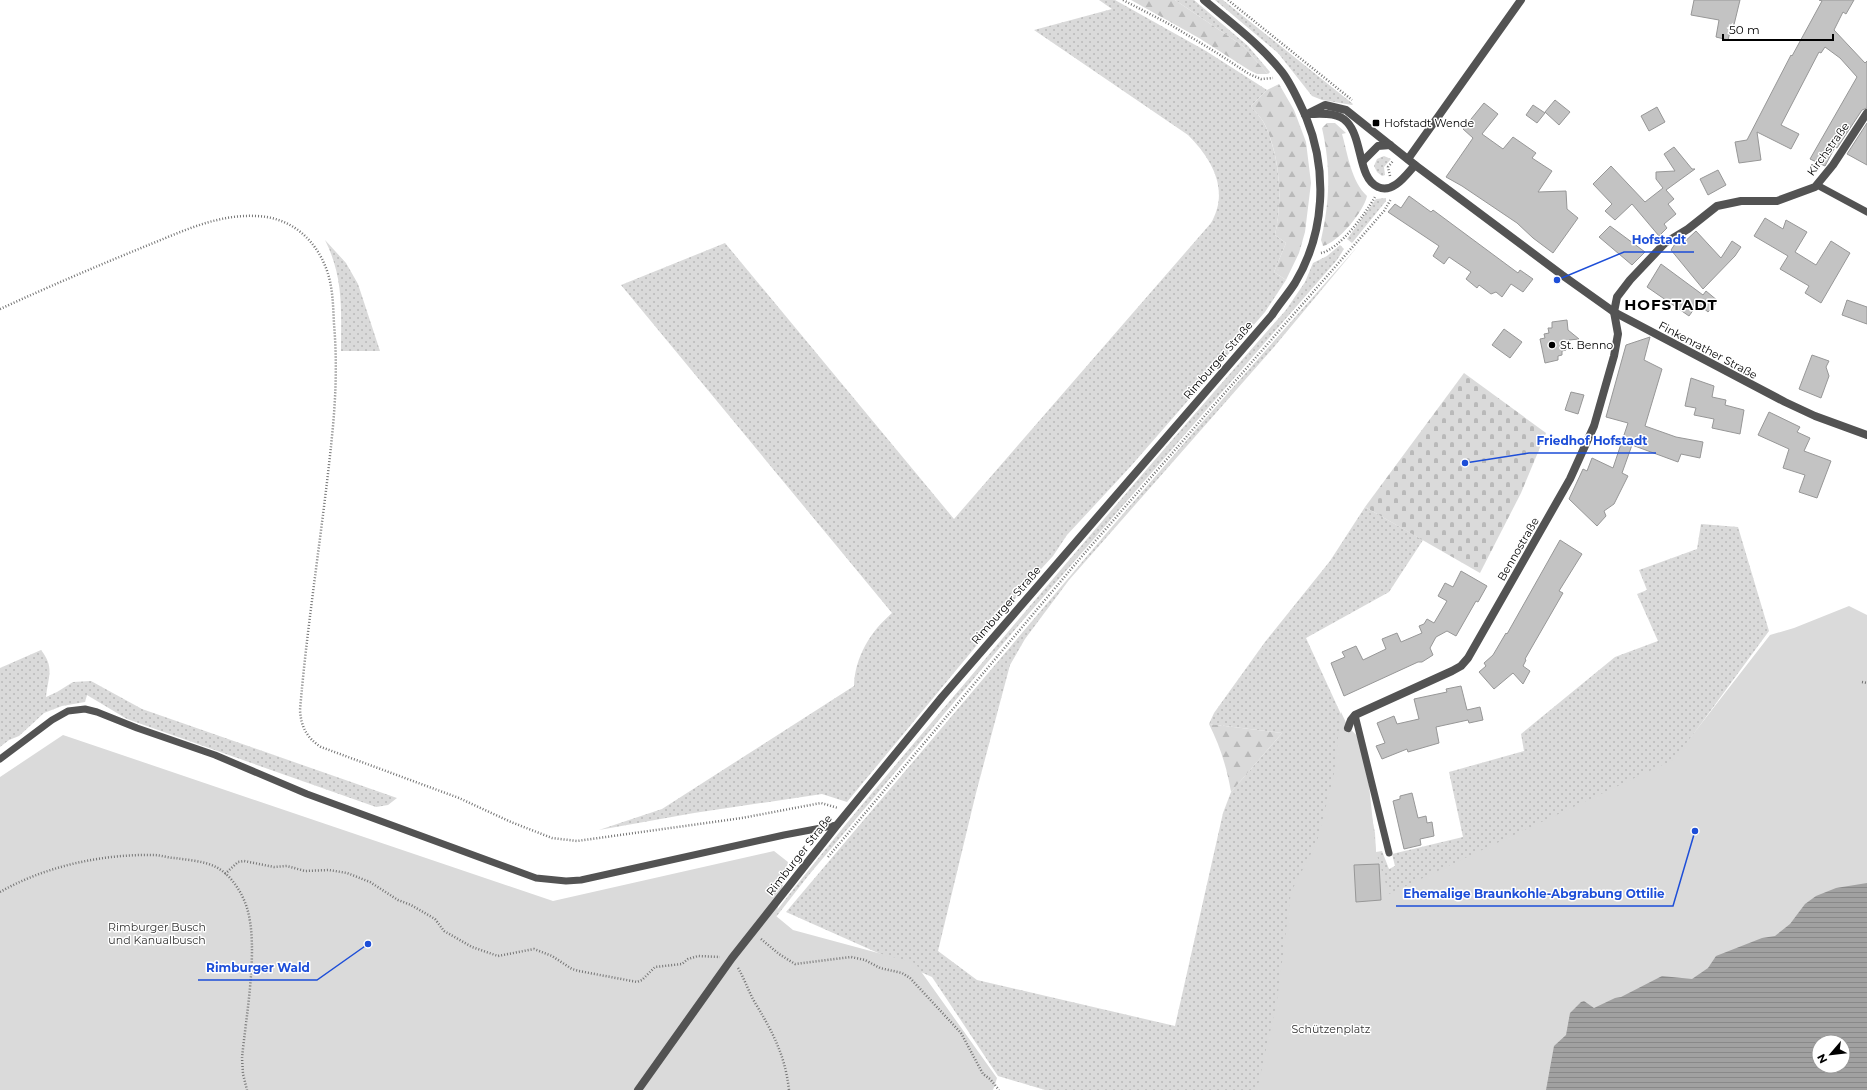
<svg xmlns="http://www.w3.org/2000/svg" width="1867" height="1090" viewBox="0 0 1867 1090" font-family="Montserrat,sans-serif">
<defs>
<pattern id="grass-dots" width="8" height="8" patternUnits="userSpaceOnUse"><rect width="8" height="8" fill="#dadada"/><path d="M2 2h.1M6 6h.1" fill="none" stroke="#b9b9b9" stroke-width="1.8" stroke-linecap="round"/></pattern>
<pattern id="forest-firs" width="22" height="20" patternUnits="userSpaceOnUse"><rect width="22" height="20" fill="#dadada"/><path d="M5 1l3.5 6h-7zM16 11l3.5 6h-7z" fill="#b9b9b9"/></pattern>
<pattern id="cemetery-stones" width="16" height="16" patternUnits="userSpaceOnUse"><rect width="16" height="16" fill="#dadada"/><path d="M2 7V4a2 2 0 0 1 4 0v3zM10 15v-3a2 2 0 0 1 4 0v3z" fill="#b9b9b9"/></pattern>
<pattern id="water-rules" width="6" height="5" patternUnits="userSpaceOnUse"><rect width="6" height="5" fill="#a1a1a1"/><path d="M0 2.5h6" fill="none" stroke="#898989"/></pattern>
</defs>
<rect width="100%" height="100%" fill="#fff"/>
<g fill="url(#grass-dots)">
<path d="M1099,0H1115L1206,51L1267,90L1251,106C1255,112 1261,117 1264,123C1280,156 1283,200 1275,235L1286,243L1274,272L1286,280L1265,312L1131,466L1067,535L1053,556L1030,581L847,802L822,794L694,813L599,830L662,809L854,686C855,657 870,632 892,613L621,285L725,243L954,519L1211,223C1230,190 1212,159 1188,135L1034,30L1112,9Z"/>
<polygon points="1175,0 1194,0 1248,46 1270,72 1268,74 1243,46"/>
<polygon points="1215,0 1223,0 1353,104 1352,105 1322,100 1312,96 1278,53"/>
<polygon points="1384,156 1391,159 1384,167 1385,175 1382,176 1377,172 1374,166 1377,159"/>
<polygon points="1386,198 1386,201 1352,243 1347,239 1376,199"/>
<path d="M325,240L346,263L358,284L380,351H341C341,310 344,278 325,240Z"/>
<path d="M1340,245L1344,249L1337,260L1018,626L808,876L758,940L743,955C815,858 893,768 971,676C1074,553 1179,431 1286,310L1305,282L1313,263L1327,256Z"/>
<polygon points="1358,246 1274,347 1069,580 1025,639 1010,665 976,793 938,951 977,980 1175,1026 1223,813 1231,792 1282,733 1209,724 1214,713 1265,642 1330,561 1365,507 1423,540 1389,592 1306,638 1345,723 1356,735 1375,833 1376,852 1382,851 1389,869 1395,866 1392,854 1463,837 1449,772 1524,751 1521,734 1615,657 1658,641 1637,594 1647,590 1639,570 1697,549 1701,524 1738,527 1769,631 1673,762 1384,1090 1045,1090 998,1076 932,977 786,912 1104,536 1198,427"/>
<path d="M41,650C55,668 48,676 46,697L57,692L73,682L91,681L142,709L397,798L388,805L376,807L127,719L87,695L85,702L62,706L44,713L19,736L9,740L0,747V668Z"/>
</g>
<g fill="url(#forest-firs)">
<polygon points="1131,0 1175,0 1243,46 1268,74 1257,74 1249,70 1199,38"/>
<path d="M1279,84L1294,110L1306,142L1311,183L1305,232L1299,253L1286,280L1274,272L1286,243L1275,235C1283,200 1280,155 1264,123C1261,117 1255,112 1251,106L1267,90Z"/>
<path d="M1327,123H1335L1346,133L1342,134C1348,155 1351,181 1367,196C1364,211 1339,242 1323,246L1321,240C1330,201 1331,168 1322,128Z"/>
<path d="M1209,724L1282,733L1231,792C1227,768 1220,746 1209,724Z"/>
</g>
<polygon fill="url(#cemetery-stones)" points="1464,373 1546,433 1521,493 1480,573 1365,507"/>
<g fill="#dadada" fill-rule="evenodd">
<path d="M1849,606L1867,615V1090H1257L1277,1001L1291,892L1317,842L1334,774L1341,712L1349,729L1356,735L1359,742L1369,785L1376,852L1389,894L1673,760L1770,635L1794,628ZM1819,1042H1843V1066H1819Z"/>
<polygon points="63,735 553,901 774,851 788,862 776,916 793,930 915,963 997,1078 993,1090 0,1090 0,777"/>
</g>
<path fill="url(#water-rules)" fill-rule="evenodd" d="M1867,883V1090H1546L1554,1046L1566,1035L1570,1013L1581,1002L1584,1001L1594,1008L1615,998L1621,997L1662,976L1692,979L1708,968L1716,956L1762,938L1775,936L1790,924L1805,904L1816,896L1836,888ZM1819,1042H1843V1066H1819Z"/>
<g fill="#c3c3c3" stroke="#979797">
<polygon points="1694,0 1740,0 1732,33 1730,32 1728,40 1716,37 1719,20 1691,15"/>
<polygon points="1819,0 1854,0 1846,14 1843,12 1834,30 1865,63 1867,61 1867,108 1862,110 1837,148 1835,147 1825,166 1810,159 1857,77 1840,58 1825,47 1821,53 1819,52 1781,125 1799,134 1791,149 1757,132 1761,160 1739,163 1735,142 1747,140 1791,55 1792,56 1822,1"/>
<polygon points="1555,100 1570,112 1559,125 1545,112"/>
<polygon points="1484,103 1498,114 1482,134 1503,149 1513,137 1536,153 1532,158 1552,171 1538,192 1566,191 1567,209 1578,218 1553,253 1533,238 1517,223 1462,186 1446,177 1473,138 1463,129"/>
<polygon points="1533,105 1545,113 1537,123 1526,115"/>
<polygon points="1657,107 1665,122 1649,131 1641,116"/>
<polygon points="1867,123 1867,165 1847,154"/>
<polygon points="1674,147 1692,169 1695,169 1666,190 1674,199 1668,204 1676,214 1664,224 1667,228 1659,236 1632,204 1615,220 1605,211 1612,204 1593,184 1611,166 1645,202 1663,188 1656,179 1656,172 1675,171 1664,154"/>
<polygon points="1718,170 1726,185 1708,195 1700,179"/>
<polygon points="1409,196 1431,212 1433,210 1518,273 1520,270 1533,279 1523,292 1511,284 1502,297 1496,292 1491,294 1479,285 1477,288 1466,279 1471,272 1449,257 1444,264 1433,256 1439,246 1388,212 1395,204 1401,208"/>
<polygon points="1765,218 1783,229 1786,220 1807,232 1795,252 1816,265 1831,241 1850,253 1821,303 1805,293 1809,286 1780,269 1788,256 1754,236"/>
<polygon points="1610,226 1645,252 1632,265 1599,237"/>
<polygon points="1696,231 1721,258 1732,241 1741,247 1735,256 1703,289 1671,250 1675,244 1678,241 1681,245"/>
<polygon points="1661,264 1703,295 1706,291 1718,301 1708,312 1701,306 1698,310 1694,309 1689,316 1647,287"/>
<polygon points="1847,300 1867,307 1867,324 1842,315"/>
<polygon points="1567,320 1568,330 1579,339 1569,340 1570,344 1565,345 1566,350 1562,351 1562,355 1558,356 1558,360 1545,363 1540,339 1545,338 1544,334 1549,333 1548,328 1552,328 1552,322"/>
<polygon points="1504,329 1522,342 1510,358 1492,345"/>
<polygon points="1650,337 1644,360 1662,369 1645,426 1676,437 1703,442 1700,458 1681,454 1678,462 1632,445 1622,473 1628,476 1614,504 1604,511 1606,516 1597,526 1569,499 1583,469 1587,471 1592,458 1613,468 1628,423 1606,417 1626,345"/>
<polygon points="1812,355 1829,361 1826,367 1829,376 1821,398 1799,389"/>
<polygon points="1691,378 1714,386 1712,397 1726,400 1725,405 1744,410 1740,434 1712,428 1714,419 1694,415 1696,408 1685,406"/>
<polygon points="1571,392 1584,395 1578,414 1565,410"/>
<polygon points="1769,412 1800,427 1797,432 1810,438 1804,451 1831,461 1817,498 1799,492 1805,475 1783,468 1789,449 1758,435"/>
<polygon points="1560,540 1582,554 1559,591 1563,593 1525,659 1526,660 1523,666 1530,671 1523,684 1513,673 1494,689 1479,672 1486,666 1484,663 1493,655 1506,633 1507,634"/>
<polygon points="1461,571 1487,586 1478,602 1476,601 1456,636 1447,631 1436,637 1430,648 1433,655 1422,662 1418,662 1344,696 1331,663 1345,657 1342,652 1356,646 1363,660 1386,649 1382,639 1397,633 1401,642 1422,633 1419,626 1424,624 1427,619 1434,623 1447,601 1438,596 1445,583 1453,587"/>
<polygon points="1461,686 1467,710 1480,707 1483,720 1469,723 1468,720 1436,727 1439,743 1408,752 1407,749 1382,759 1376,746 1385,743 1377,723 1394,716 1397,724 1419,719 1414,699 1447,692 1446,689"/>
<polygon points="1412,793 1418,818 1426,816 1427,823 1432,822 1434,836 1420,839 1421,845 1404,849 1393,801 1400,799 1400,796"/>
<polygon points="1379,864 1381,900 1356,902 1354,865"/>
</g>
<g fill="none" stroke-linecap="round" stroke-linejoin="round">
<g stroke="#757575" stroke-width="2.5" stroke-dasharray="1 2" stroke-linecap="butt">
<polyline points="1123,0 1171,25 1217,53 1249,74 1261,79 1273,78"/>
<polyline points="1228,0 1352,100"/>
<polyline points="1390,176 1388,167 1393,161"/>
<path d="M1321,253C1340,249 1365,214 1375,197"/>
<path d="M0,309C48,287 97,266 146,246C181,232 217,214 256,216C289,217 314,237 326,268C333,286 333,305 334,324C337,359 336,392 333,426C324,521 308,615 300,710C301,727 307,738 321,747L459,798L511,822L552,838L577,841L742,818L821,803L838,808"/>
<polyline points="1862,682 1867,683"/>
<polyline points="828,857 1083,555 1384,211 1391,199"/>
<polyline points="225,874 238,862 244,861 274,867 287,866 305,871 329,870 347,873 370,882 398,900 411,905 435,919 444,931 472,947 498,956 534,949 552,956 572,969 579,971 637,982 642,980 655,967 682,964 688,959 698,956 720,957"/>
<path d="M0,892C46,866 102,854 154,855C161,855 168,858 175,858C188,860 204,861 216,867C231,875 242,892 247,908C259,947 246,1016 242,1058L243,1074L247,1090"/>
<polyline points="761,939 779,954 795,964 851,957 865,960 880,968 902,973 910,978 961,1033 983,1074 990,1079 999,1090"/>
<path d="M738,968C744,978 748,990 754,1001C772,1031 785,1054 789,1090"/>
</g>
<g stroke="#535353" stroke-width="7">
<polyline points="1817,185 1867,212"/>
<polyline points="1355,715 1389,853"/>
<polyline points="0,759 52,720 68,711 85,709 97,712 137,728 215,755 307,794 536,878 566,881 581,880 784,835 837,825"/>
</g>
<g stroke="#535353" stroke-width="8">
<path d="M1309,114C1322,114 1338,112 1347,122C1363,139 1358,179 1378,187C1393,194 1406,175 1415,165"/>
<polyline points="1305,115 1325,105 1346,110 1415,165 1562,275 1614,312 1785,402 1815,416 1867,435"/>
<polyline points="1408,159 1521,0"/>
<polyline points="1363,161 1378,146 1390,145"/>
<polyline points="1348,728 1351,720 1355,715 1452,671 1461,666 1468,658 1570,479 1594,426 1614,356 1618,334 1614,312 1617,297 1630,280 1665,243 1688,229 1717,206 1741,201 1777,201 1815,187 1833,165 1867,113"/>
<path d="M638,1090L732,958L837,825L942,697L1272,315C1279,304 1288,294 1295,283C1325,233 1328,171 1306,117C1299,102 1292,85 1282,72C1260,44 1231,23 1204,0"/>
</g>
</g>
<g fill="#000" stroke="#fff" stroke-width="1.5">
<rect x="1372" y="119" width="8" height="8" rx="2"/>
<circle cx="1552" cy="345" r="4"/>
</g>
<g text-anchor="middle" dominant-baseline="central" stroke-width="3" stroke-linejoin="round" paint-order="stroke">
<g font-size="11" fill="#000" stroke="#fff" text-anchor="start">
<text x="1384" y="123">Hofstadt Wende</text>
<text x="1560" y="345">St. Benno</text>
</g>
<g font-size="11" fill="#000" stroke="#fff">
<text transform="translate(1828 149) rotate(-54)">Kirchstraße</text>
<text transform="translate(1708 350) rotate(28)">Finkenrather Straße</text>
<text transform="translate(1218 360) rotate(-49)">Rimburger Straße</text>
<text transform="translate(1518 549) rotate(-60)">Bennostraße</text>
<text transform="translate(1006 605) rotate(-49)">Rimburger Straße</text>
<text transform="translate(799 855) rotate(-52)">Rimburger Straße</text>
</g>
<g font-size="11" fill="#313131" stroke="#fff">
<text x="157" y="927">Rimburger Busch<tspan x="157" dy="13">und Kanualbusch</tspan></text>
<text x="1331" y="1029">Schützenplatz</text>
</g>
<g font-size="15" font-weight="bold" letter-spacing="1" fill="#000" stroke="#fff">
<text x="1671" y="304">HOFSTADT</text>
</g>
</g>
<path fill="none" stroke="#1d4ed8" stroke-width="1.5" d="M1557 280L1624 252H1694M1465 463L1529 453H1656M1695 831L1673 906H1396M368 944L317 980H198"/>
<g fill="#1d4ed8" stroke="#fff" stroke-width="1.5">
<circle cx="1557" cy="280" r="4"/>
<circle cx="1465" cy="463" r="4"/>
<circle cx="1695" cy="831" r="4"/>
<circle cx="368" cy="944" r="4"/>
</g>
<g font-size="12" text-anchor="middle" font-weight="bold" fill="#1d4ed8" stroke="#fff" stroke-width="3" stroke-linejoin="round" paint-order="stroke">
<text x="1659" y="244">Hofstadt</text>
<text x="1592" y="445">Friedhof Hofstadt</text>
<text x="1534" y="898">Ehemalige Braunkohle-Abgrabung Ottilie</text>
<text x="258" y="972">Rimburger Wald</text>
</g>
<g transform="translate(1831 1054) rotate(242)"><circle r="19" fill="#ffffff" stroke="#999999"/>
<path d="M0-3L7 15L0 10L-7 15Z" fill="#000000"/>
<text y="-6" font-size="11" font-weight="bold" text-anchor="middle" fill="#000000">N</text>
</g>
<path d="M1723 34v6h110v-6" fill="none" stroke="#000000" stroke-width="2"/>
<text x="1729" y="34" font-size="12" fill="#000000" stroke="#ffffff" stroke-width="3" paint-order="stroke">50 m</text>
</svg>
